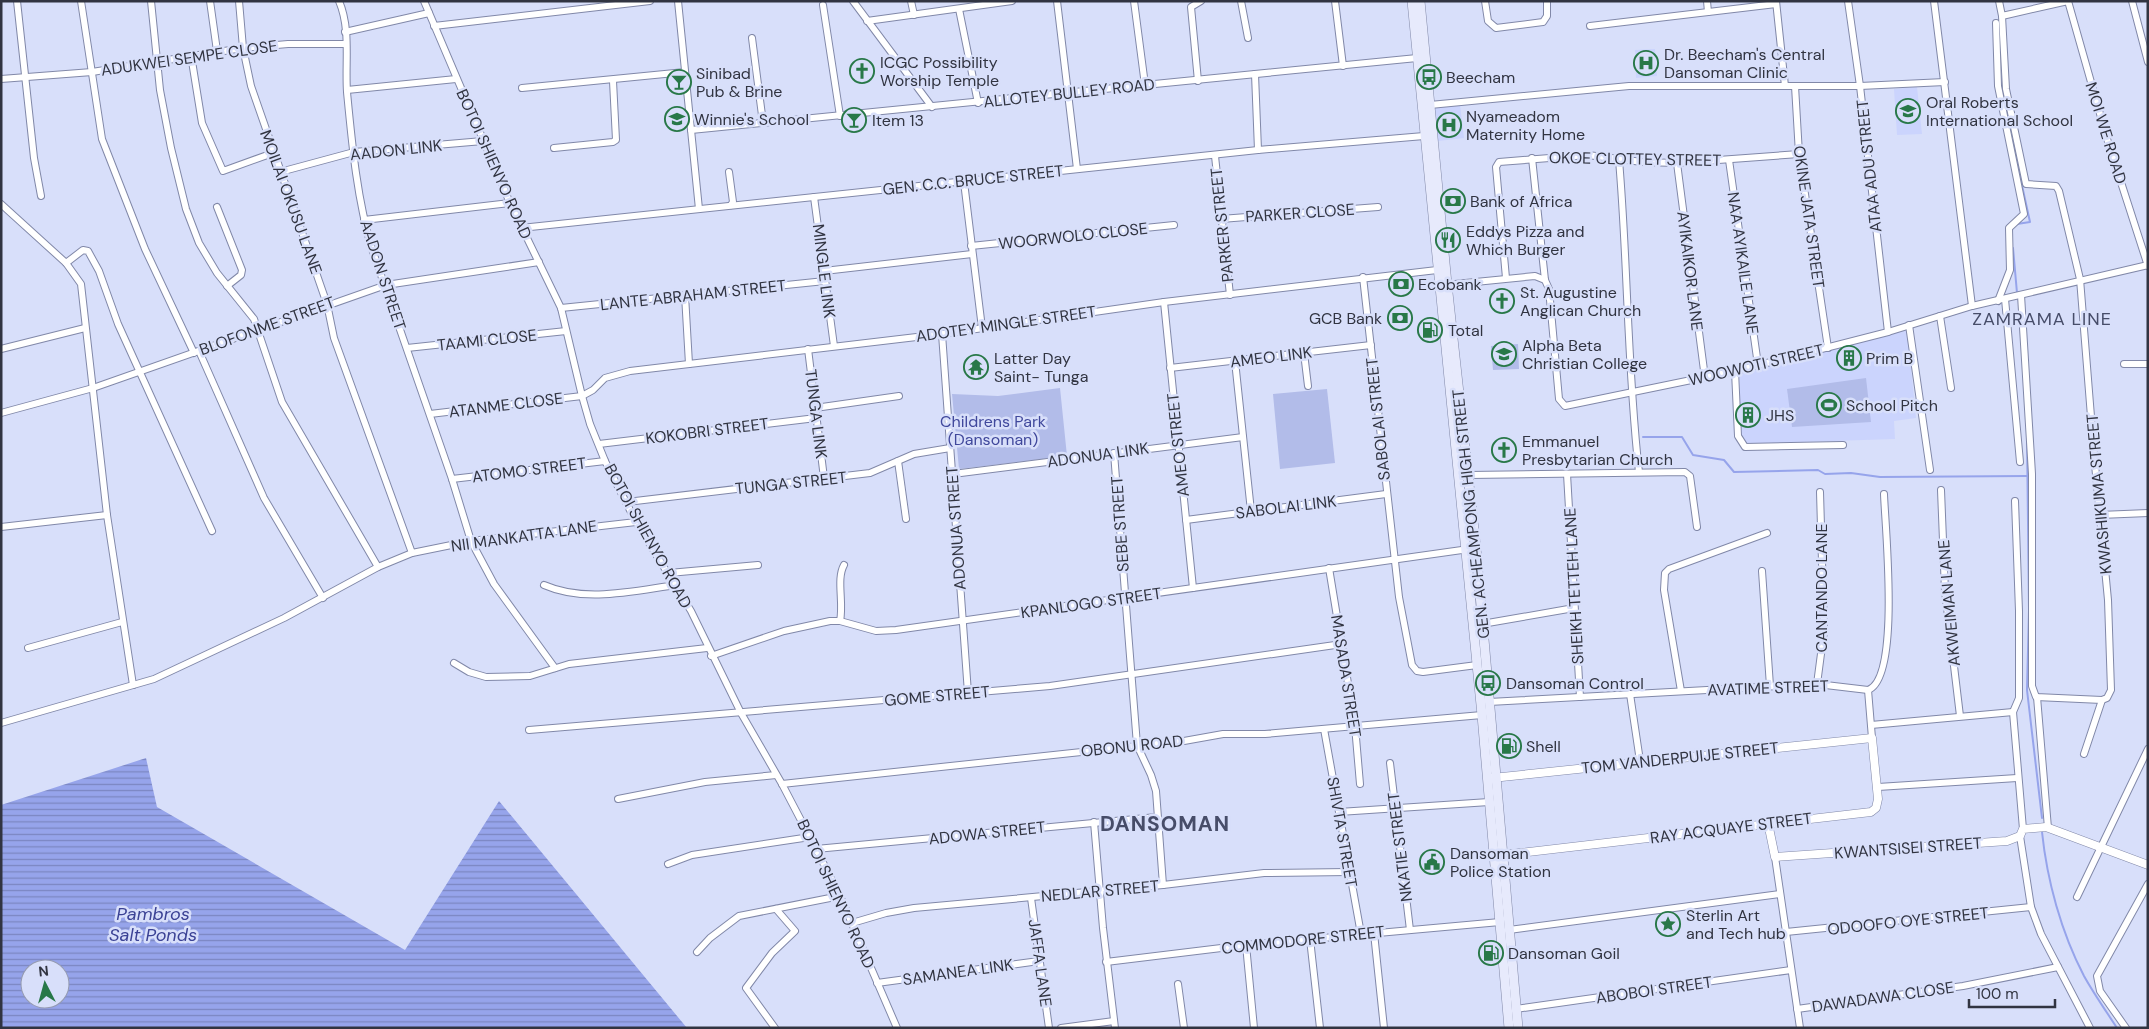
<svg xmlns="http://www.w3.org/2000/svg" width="2149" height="1029" viewBox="0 0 2149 1029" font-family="'DM Sans',sans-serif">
<defs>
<pattern id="water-rules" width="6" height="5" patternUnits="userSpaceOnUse" patternTransform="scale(1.25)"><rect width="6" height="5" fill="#96a4eb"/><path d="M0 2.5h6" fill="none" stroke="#7b86c0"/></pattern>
</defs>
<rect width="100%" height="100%" fill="#d8dffa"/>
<g fill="#cbd4fd">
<polygon points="1655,49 1657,76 1636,78 1635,50"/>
<polygon points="1917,87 1922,134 1897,135 1894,89"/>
<polygon points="1460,105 1464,138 1438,141 1434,108"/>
<polygon points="1907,327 1916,418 1894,421 1895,439 1743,444 1741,437 1739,374"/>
</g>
<g fill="#b2bce9">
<polygon points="1518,344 1519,369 1493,370 1491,346"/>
<polygon points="1866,378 1871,422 1792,427 1787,389"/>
<polygon points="1060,388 1067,456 959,469 952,394 998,396"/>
<polygon points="1327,389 1335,463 1280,469 1273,394"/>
</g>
<path fill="url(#water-rules)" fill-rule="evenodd" d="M146,758L157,807L405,950L499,801L687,1028H1V805ZM30,969H60V999H30Z"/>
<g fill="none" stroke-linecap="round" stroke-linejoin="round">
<g stroke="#96a4eb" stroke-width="2">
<polyline points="2012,140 2030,222 2017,224"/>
<polyline points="2013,248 2017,293"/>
<polyline points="2027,435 2029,610 2027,690 2042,818"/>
<polyline points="1643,437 1682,437 1693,455 1724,460 1734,472 1818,470 1825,474 1851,473 1880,477 2027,476"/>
<path d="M2042,832C2047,880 2061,932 2084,976C2094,994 2106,1011 2117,1028"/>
</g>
<defs>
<g id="minor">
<polyline points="17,1 34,158 41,196"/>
<polyline points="81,1 102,139 145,249 194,353"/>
<polyline points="151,1 160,90 171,148 186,209 199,243 217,273 254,319 282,402 378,567"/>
<polyline points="210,1 217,51"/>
<polyline points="239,1 243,48 251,86 327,304 334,338 412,553"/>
<path d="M339,1C351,29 345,62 347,92C352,144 357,199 372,249L452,479L471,541L494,584L555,668"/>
<polyline points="424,1 510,203 561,308 582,396 590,424 605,461 636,522 691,611 741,713 782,784 816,849 840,896 897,1028"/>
<polyline points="678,1 699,209"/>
<polyline points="853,1 932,107"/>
<polyline points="911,1 914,15"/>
<polyline points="1057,1 1077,169"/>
<polyline points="1134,1 1145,85"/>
<polyline points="1241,1 1248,38"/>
<polyline points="1335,1 1343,66"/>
<polyline points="1485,1 1488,21 1496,28 1543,22 1547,16 1547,1"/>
<polyline points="1707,1 1708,12"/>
<polyline points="1776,1 1785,86"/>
<polyline points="1848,1 1860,86 1888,332"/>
<polyline points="1934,1 1972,306"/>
<polyline points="1999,1 2002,16 2068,1 2108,142 2148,266"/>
<polyline points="2132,1 2148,62"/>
<polyline points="823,5 840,116"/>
<polyline points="959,9 978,103"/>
<polyline points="2002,16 2006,89 2026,184 2056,186 2059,191 2080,279 2094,454 2108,600 2111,690 2107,698 2102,700 2036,697 2032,686 2032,474 2021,295"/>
<polyline points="867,21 1012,1"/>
<polyline points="1996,23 1998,86 2024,214 2009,228 2010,270 1998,301"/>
<polyline points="434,26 650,1"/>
<polyline points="1590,26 1776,4"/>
<polyline points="345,32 429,13"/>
<polyline points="752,38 763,123"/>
<polyline points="191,55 202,123 223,171 273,153"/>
<polyline points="1255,74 1258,150"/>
<polyline points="1,79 92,72 243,48 288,44 346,44"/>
<polyline points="1198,81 1191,7 1201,1"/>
<polyline points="1795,86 1799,154 1828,348"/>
<polyline points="522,88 685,72"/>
<polyline points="347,90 456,79"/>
<polyline points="1430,105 1629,86 1860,86 1945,82"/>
<polyline points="691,130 1417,58"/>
<polyline points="554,148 613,142 616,140 613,81"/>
<polyline points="1215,156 1230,295"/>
<polyline points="1532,158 1545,280 1549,289 1559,399 1565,406 1735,371 1888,332 1972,306 2148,265"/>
<path d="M1619,160C1628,264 1627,368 1639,472"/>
<polyline points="1729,160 1758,365"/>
<polyline points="1677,163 1705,378"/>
<polyline points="280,172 354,152 483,141"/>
<polyline points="729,172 733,202 731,205"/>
<polyline points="964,182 982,328"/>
<polyline points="814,197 834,346"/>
<polyline points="1,204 66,263 81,284 107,515 133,685"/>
<polyline points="217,207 242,270 241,275 227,286"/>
<polyline points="1221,219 1378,207"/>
<polyline points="364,220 510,203"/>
<polyline points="521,228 1258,150 1424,136"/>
<polyline points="971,246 1174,225"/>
<polyline points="66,263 83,250 88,251 99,271 118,324 212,531"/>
<polyline points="824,271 972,254"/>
<polyline points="1363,277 1399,597 1412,665 1417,671 1423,672 1477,665"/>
<polyline points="1506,278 1496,167 1499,162 1588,155 1642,162 1677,163 1799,154"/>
<polyline points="1445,285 1535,276 1545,280"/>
<polyline points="685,295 689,364"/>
<polyline points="2005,299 2020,462"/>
<polyline points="1164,302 1193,588"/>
<polyline points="561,308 825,281"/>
<polyline points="1940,316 1951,388"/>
<polyline points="1909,325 1930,470"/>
<polyline points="942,334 968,693"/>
<polyline points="407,348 566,331"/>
<polyline points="1,349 85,328"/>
<polyline points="808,349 824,478"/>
<polyline points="199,351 264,498 323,598"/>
<polyline points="1304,353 1308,386"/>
<polyline points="1235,361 1251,511"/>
<polyline points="2124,364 2148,364"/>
<polyline points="1170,368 1371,345"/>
<polyline points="1735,371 1738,436 1745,447 1843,445"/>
<polyline points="815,408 899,396"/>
<polyline points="1,413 93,388 386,285 539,262"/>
<polyline points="430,414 582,396 593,390 605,378 630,371 942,334 1164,302 1437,270"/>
<polyline points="599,444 816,418"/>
<polyline points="1114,453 1137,745 1151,775 1156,791 1163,885"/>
<polyline points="898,461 906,519"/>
<polyline points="953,474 1243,437"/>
<polyline points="1567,474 1580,697"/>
<polyline points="1469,475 1685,472 1690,476 1697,527"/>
<polyline points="452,479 605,461"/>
<polyline points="1941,490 1945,591 1960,716"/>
<polyline points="627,502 870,473 914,454 950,448"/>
<polyline points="2100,515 2148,513"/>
<polyline points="1186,520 1386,494"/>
<polyline points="1,527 107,515"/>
<polyline points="1329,568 1355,726 1360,784"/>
<polyline points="1762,571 1770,686"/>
<polyline points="669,573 758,565"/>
<path d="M544,585C585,603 633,591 676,585"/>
<path d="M840,621C844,603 836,579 844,565"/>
<polyline points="1482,624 1574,608"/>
<polyline points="28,648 122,622"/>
<polyline points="711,656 784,631 830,621 840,621 876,631 896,630 1476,548"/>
<polyline points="454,663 469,672 486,677 530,676 569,664 707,648"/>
<polyline points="1817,684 1824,631 1820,492"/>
<path d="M1868,690C1901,679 1885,526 1884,494"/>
<polyline points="1868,690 1872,738"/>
<polyline points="1681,691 1664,590 1665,573 1669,569 1767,533"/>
<polyline points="1630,694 1640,761"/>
<polyline points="2037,697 2048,828"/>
<polyline points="1489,702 1817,684 1868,690"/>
<polyline points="2013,712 2019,698 2019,611 2015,501"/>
<polyline points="2013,712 2023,829"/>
<polyline points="1,723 154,679 284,618 378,567 412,553 471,541 636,522"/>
<polyline points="1871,725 2013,712"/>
<polyline points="1324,729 1361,934"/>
<polyline points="529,730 1050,686 1342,644"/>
<polyline points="2084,754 2102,700"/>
<polyline points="1390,763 1410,930"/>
<polyline points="782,784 1184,741 1223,734 1265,734 1482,715"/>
<polyline points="1878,787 2017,778"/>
<polyline points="618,799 705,782 776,775"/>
<polyline points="1339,812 1489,802"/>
<polyline points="1094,822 1103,928 1115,1028"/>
<polyline points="2020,836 2031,907 2041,934 2090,1028"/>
<polyline points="816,849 1157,817"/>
<polyline points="1775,857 1800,1028"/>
<polyline points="668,864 692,855 810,837"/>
<polyline points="2077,897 2148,749"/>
<polyline points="1031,898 1049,1028"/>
<polyline points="852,923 886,913 914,908 1163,885 1264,873 1349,872"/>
<polyline points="1509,930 1780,894"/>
<polyline points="1786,932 2031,907"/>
<polyline points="1374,933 1384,1028"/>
<polyline points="1310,939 1320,1028"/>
<polyline points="1246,945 1254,1028"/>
<polyline points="697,952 710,938 739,916 840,896"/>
<polyline points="1106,962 1246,945 1500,922"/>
<polyline points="877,983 1039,961"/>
<polyline points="1178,984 1184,1028"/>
<polyline points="1516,1009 1791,970"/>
<polyline points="1797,1009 1963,986 2058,967"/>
<polyline points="775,1028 746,988 772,953 795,931 776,909"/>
<polyline points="1061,1028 1114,1021"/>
<polyline points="2126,1028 2100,991 2097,976 2148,884"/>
</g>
<g id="tertiary">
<polyline points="1492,778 1872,738 1878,799 1876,808 1871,812 1502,855"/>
<polyline points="1768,823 1775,857 2007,841 2020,836 2023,829 2046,827 2148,865"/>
</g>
<g id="secondary">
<polyline points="1412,1 1482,715 1509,1028"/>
<polyline points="1420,1 1447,284 1476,548 1518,1028"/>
</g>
</defs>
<use href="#minor" stroke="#8188a8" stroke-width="8"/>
<use href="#tertiary" stroke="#8188a8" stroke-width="9"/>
<use href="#secondary" stroke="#8188a8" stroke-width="10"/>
<use href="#minor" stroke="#fff" stroke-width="6"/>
<use href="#tertiary" stroke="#fff" stroke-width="8"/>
<use href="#secondary" stroke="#e7eafc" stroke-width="9"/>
</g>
<defs>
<symbol id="hospital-ring" viewBox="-11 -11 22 22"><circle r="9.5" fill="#d8dffa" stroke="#287848" stroke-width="1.5"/><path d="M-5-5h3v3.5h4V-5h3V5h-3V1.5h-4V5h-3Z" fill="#287848"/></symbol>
<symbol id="church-ring" viewBox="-11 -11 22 22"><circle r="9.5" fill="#d8dffa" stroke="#287848" stroke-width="1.5"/><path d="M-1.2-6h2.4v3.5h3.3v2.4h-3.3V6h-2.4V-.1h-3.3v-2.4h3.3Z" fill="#287848"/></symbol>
<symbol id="bus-ring" viewBox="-11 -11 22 22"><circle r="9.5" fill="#d8dffa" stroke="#287848" stroke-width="1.5"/><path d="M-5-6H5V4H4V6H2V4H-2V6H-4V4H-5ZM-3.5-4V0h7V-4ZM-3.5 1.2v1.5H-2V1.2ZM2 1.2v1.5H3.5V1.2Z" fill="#287848"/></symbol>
<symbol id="bar-ring" viewBox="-11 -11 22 22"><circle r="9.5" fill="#d8dffa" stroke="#287848" stroke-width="1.5"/><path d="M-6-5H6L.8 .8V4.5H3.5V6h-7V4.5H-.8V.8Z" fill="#287848"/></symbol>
<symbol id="school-ring" viewBox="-11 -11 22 22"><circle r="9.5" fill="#d8dffa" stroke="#287848" stroke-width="1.5"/><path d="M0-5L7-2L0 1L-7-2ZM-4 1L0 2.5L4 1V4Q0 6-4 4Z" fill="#287848"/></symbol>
<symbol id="bank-ring" viewBox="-11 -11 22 22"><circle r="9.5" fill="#d8dffa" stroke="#287848" stroke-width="1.5"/><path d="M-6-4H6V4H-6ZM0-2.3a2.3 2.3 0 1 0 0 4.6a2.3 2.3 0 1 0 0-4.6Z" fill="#287848"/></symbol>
<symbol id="restaurant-ring" viewBox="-11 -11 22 22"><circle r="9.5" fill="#d8dffa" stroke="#287848" stroke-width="1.5"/><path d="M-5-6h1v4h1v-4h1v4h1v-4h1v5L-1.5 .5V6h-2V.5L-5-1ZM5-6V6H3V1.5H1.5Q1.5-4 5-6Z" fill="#287848"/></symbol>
<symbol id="fuel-ring" viewBox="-11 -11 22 22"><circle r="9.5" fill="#d8dffa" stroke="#287848" stroke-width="1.5"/><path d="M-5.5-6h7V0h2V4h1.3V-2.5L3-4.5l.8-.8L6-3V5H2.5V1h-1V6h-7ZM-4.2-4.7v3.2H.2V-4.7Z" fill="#287848"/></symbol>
<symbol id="building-ring" viewBox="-11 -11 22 22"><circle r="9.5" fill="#d8dffa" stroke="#287848" stroke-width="1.5"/><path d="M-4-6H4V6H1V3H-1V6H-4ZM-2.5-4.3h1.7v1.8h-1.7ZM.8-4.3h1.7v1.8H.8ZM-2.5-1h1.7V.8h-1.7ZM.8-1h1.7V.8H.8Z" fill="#287848"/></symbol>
<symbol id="temple-ring" viewBox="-11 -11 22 22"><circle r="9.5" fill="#d8dffa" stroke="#287848" stroke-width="1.5"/><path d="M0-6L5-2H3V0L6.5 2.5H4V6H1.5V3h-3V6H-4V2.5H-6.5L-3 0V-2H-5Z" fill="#287848"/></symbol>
<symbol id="stadium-ring" viewBox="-11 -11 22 22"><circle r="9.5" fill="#d8dffa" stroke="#287848" stroke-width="1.5"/><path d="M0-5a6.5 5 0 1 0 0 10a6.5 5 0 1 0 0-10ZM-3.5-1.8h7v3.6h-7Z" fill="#287848"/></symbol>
<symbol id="civic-ring" viewBox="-11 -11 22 22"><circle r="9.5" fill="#d8dffa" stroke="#287848" stroke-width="1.5"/><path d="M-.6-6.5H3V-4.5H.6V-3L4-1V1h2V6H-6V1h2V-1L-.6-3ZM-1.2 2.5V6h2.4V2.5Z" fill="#287848"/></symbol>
<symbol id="sight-ring" viewBox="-11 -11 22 22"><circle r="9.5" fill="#d8dffa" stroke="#287848" stroke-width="1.5"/><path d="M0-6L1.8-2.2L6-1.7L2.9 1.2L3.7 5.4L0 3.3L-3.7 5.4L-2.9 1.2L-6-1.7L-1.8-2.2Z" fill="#287848"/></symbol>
</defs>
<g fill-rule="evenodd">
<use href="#hospital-ring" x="1632" y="49" width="28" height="28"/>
<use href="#church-ring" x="848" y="57" width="28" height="28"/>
<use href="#bus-ring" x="1415" y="63" width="28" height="28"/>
<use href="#bar-ring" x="665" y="68" width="28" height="28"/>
<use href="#school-ring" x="1894" y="97" width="28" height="28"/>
<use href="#school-ring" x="663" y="105" width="28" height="28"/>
<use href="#bar-ring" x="840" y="106" width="28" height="28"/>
<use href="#hospital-ring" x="1435" y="111" width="28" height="28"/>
<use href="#bank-ring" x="1439" y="187" width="28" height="28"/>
<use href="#restaurant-ring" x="1434" y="226" width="28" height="28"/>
<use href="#bank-ring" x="1387" y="270" width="28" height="28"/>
<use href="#church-ring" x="1488" y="287" width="28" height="28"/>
<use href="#bank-ring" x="1386" y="304" width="28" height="28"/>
<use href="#fuel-ring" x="1416" y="316" width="28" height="28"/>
<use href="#school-ring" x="1490" y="340" width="28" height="28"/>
<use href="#building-ring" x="1835" y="344" width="28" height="28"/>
<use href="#temple-ring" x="962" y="353" width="28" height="28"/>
<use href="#stadium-ring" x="1815" y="391" width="28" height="28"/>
<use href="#building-ring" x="1734" y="401" width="28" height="28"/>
<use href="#church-ring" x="1490" y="436" width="28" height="28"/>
<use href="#bus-ring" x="1474" y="669" width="28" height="28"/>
<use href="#fuel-ring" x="1495" y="732" width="28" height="28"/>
<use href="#civic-ring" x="1418" y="848" width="28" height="28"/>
<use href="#sight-ring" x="1654" y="910" width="28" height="28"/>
<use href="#fuel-ring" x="1477" y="939" width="28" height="28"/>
</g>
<g text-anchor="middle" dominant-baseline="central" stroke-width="5" stroke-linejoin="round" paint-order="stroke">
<g font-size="16" fill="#313441" stroke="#d8dffa" text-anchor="start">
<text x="1664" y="54">Dr. Beecham's Central<tspan x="1664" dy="18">Dansoman Clinic</tspan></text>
<text x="880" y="62">ICGC Possibility<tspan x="880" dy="18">Worship Temple</tspan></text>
<text x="696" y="73">Sinibad<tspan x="696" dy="18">Pub &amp; Brine</tspan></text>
<text x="1446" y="77">Beecham</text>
<text x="1926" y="102">Oral Roberts<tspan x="1926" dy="18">International School</tspan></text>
<text x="1466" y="116">Nyameadom<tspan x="1466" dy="18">Maternity Home</tspan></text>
<text x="694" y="119">Winnie's School</text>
<text x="872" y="120">Item 13</text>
<text x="1470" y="201">Bank of Africa</text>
<text x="1466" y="231">Eddys Pizza and<tspan x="1466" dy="18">Which Burger</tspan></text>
<text x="1418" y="284">Ecobank</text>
<text x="1520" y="292">St. Augustine<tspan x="1520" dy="18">Anglican Church</tspan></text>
<text x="1382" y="318" text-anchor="end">GCB Bank</text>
<text x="1448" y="330">Total</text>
<text x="1522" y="345">Alpha Beta<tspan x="1522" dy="18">Christian College</tspan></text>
<text x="994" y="358">Latter Day<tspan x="994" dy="18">Saint- Tunga</tspan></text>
<text x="1866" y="358">Prim B</text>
<text x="1846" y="405">School Pitch</text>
<text x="1766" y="415">JHS</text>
<text x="1522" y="441">Emmanuel<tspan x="1522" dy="18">Presbytarian Church</tspan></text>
<text x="1506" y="683">Dansoman Control</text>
<text x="1526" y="746">Shell</text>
<text x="1450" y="853">Dansoman<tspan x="1450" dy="18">Police Station</tspan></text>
<text x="1686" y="915">Sterlin Art<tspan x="1686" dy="18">and Tech hub</tspan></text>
<text x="1508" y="953">Dansoman Goil</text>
</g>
<g font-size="16" fill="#313441" stroke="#d8dffa">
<text transform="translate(189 58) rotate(-8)">ADUKWEI SEMPE CLOSE</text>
<text transform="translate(1069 93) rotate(-6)">ALLOTEY BULLEY ROAD</text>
<text transform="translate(2106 133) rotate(73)">MOI WE ROAD</text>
<text transform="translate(396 150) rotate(-6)">AADON LINK</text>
<text transform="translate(1635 159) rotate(1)">OKOE CLOTTEY STREET</text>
<text transform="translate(494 164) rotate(66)">BOTOI SHIENYO ROAD</text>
<text transform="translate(1869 166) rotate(-96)">ATAA ADU STREET</text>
<text transform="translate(973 180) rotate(-6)">GEN. C.C. BRUCE STREET</text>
<text transform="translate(291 202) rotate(70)">MOILAI OKUSU LANE</text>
<text transform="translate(1300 213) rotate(-4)">PARKER CLOSE</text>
<text transform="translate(1809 217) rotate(82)">OKINE JATA STREET</text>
<text transform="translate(1222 225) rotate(-96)">PARKER STREET</text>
<text transform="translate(1073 236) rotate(-6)">WOORWOLO CLOSE</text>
<text transform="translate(1743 263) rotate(82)">NAA AYIKAILE LANE</text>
<text transform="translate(824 271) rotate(83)">MINGLE LINK</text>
<text transform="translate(1690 271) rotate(83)">AYIKAIKOR LANE</text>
<text transform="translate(383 275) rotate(72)">AADON STREET</text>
<text transform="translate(693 295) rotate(-6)">LANTE ABRAHAM STREET</text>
<text transform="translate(1006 324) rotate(-8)">ADOTEY MINGLE STREET</text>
<text transform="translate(267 326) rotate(-20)">BLOFONME STREET</text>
<text transform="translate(487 340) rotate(-6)">TAAMI CLOSE</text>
<text transform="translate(1271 357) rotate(-7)">AMEO LINK</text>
<text transform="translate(1756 365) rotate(-13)">WOOWOTI STREET</text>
<text transform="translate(506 405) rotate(-7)">ATANME CLOSE</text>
<text transform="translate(816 414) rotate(83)">TUNGA LINK</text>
<text transform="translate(1378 419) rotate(-96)">SABOLAI STREET</text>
<text transform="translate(707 431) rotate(-7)">KOKOBRI STREET</text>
<text transform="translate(1178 445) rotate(-96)">AMEO STREET</text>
<text transform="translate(1098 455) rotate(-8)">ADONUA LINK</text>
<text transform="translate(529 470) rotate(-7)">ATOMO STREET</text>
<text transform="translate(791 483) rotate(-6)">TUNGA STREET</text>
<text transform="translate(2099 494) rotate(-95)">KWASHIKUMA STREET</text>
<text transform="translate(1286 507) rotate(-7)">SABOLAI LINK</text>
<text transform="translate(1471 514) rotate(-96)">GEN. ACHEAMPONG HIGH STREET</text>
<text transform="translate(1120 524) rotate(-94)">SEBE STREET</text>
<text transform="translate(956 528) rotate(-94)">ADONUA STREET</text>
<text transform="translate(524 536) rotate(-8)">NII MANKATTA LANE</text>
<text transform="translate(648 536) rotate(61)">BOTOI SHIENYO ROAD</text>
<text transform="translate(1574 586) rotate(-93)">SHEIKH TETTEH LANE</text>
<text transform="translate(1821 588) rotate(-90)">CANTANDO LANE</text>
<text transform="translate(1091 603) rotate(-8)">KPANLOGO STREET</text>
<text transform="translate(1949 603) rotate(-95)">AKWEIMAN LANE</text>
<text transform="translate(1346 676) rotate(81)">MASADA STREET</text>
<text transform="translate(1768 688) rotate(-2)">AVATIME STREET</text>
<text transform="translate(937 696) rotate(-5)">GOME STREET</text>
<text transform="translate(1132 746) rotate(-6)">OBONU ROAD</text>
<text transform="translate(1680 758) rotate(-6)">TOM VANDERPUIJE STREET</text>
<text transform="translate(1731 828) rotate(-7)">RAY ACQUAYE STREET</text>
<text transform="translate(1342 832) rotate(80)">SHIVTA STREET</text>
<text transform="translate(987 833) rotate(-6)">ADOWA STREET</text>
<text transform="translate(1400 847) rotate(-97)">NKATIE STREET</text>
<text transform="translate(1908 848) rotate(-4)">KWANTSISEI STREET</text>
<text transform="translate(1100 891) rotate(-5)">NEDLAR STREET</text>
<text transform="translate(836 894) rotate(65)">BOTOI SHIENYO ROAD</text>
<text transform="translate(1908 921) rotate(-6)">ODOOFO OYE STREET</text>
<text transform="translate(1303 940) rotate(-6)">COMMODORE STREET</text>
<text transform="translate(1040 963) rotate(82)">JAFFA LANE</text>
<text transform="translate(958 972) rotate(-8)">SAMANEA LINK</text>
<text transform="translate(1654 990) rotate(-8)">ABOBOI STREET</text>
<text transform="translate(1883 997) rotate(-8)">DAWADAWA CLOSE</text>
</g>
<g font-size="16" fill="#40489c" stroke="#d8dffa">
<text x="993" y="421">Childrens Park<tspan x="993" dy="18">(Dansoman)</tspan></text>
</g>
<g font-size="18" letter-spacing="1" fill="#474d69" stroke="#d8dffa">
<text x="2042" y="319">ZAMRAMA LINE</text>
</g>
<g font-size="18" font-style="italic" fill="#3b4295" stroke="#d8dffa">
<text x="153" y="914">Pambros<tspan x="153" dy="21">Salt Ponds</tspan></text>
</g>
<g font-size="21" font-weight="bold" letter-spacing="1" fill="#474d69" stroke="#d8dffa">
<text x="1165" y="824">DANSOMAN</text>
</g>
</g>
<rect width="2149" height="1029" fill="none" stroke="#313441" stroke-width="5"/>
<g transform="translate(45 984) rotate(354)"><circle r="24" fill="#d8dffa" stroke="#959bb0"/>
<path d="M0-4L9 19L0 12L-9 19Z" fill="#287848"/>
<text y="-8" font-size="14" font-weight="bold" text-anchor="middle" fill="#313441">N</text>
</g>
<path d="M1969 999v8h86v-8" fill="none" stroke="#313441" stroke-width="2.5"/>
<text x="1976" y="999" font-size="15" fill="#313441" stroke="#d8dffa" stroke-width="4" paint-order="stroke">100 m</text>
</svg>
